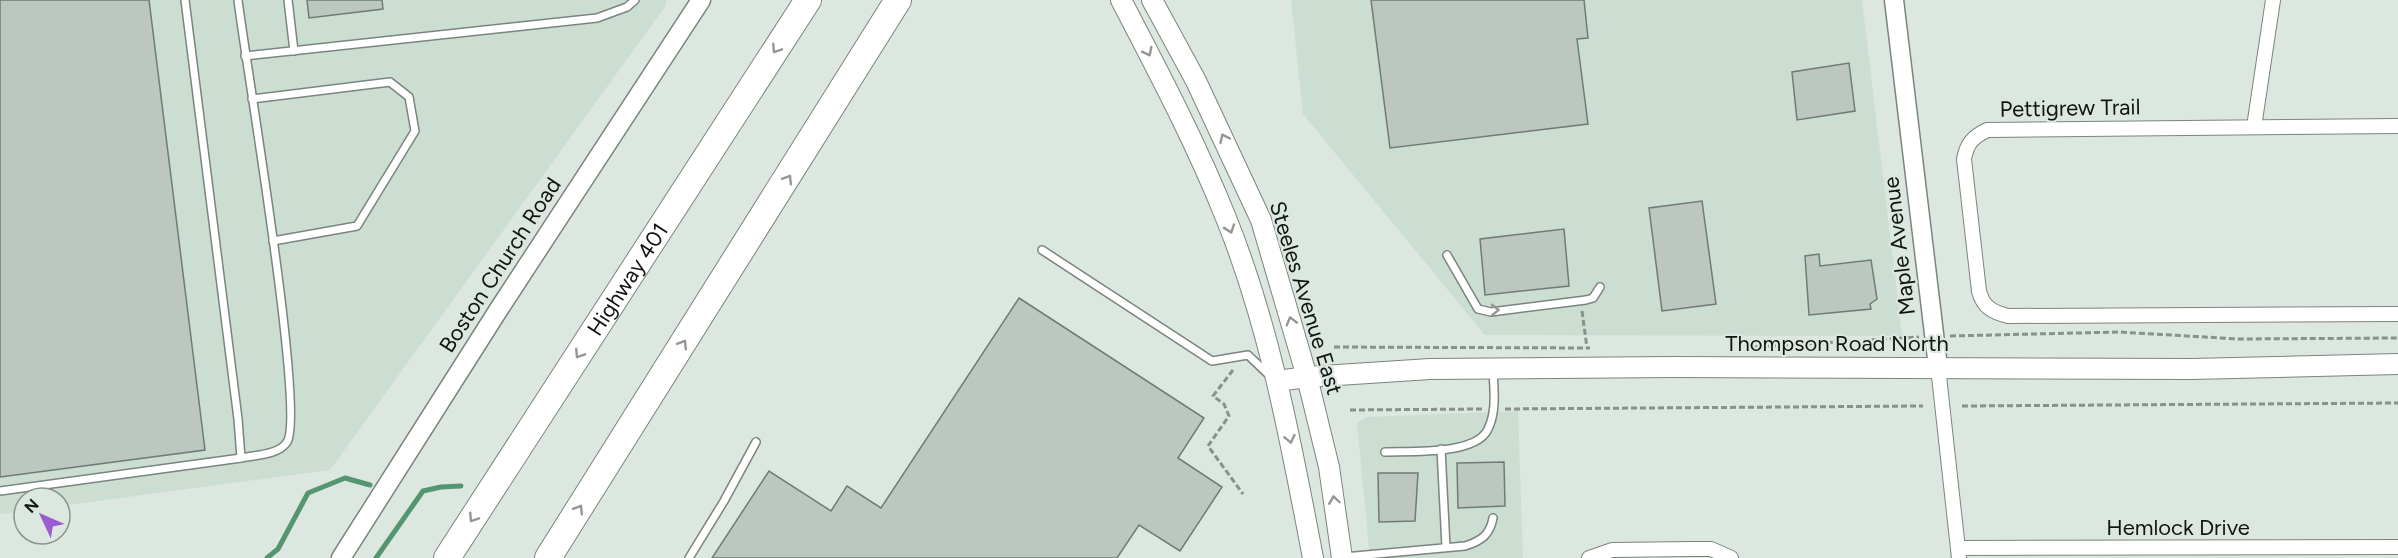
<svg xmlns="http://www.w3.org/2000/svg" width="2398" height="558" viewBox="0 0 2398 558" font-family="Figtree,sans-serif">
<rect width="100%" height="100%" fill="#dbe7df"/>
<g fill="#cbded1">
<polygon points="0,0 667,0 664,8 330,470 60,506 60,498 24,498 24,511 0,514"/>
<polygon points="1291,0 1862,0 1902,336 1485,335 1303,114"/>
<polygon points="1518,411 1523,558 1370,558 1357,423 1368,417"/>
</g>
<g fill="none" stroke-linecap="round" stroke-linejoin="round">
<g stroke="#54966f" stroke-width="5">
<polyline points="267,558 278,549 308,493 345,478 370,485"/>
<polyline points="376,558 423,491 441,487 461,486"/>
</g>
</g>
<g fill="#bbc7bf" stroke="#707b74" stroke-width="1.5">
<polygon points="0,0 149,0 205,450 0,477"/>
<polygon points="307,0 382,0 383,9 309,18"/>
<polygon points="1371,0 1584,0 1588,38 1577,39 1588,124 1390,148"/>
<polygon points="1849,63 1855,111 1797,120 1792,72"/>
<polygon points="1702,201 1716,304 1662,311 1649,208"/>
<polygon points="1564,229 1569,286 1485,295 1480,239"/>
<polygon points="1819,254 1820,266 1871,260 1877,299 1870,304 1871,309 1809,315 1805,256"/>
<polygon points="1019,298 1204,418 1178,458 1222,487 1180,551 1139,525 1117,558 712,558 769,471 831,511 847,486 881,508"/>
<polygon points="1504,462 1505,506 1458,508 1457,463"/>
<polygon points="1378,473 1418,473 1415,521 1379,522"/>
</g>
<g fill="none" stroke-linecap="round" stroke-linejoin="round">
<defs>
<g id="service">
<path d="M185,0L238,419L241,458C255,455 279,455 287,442C306,414 245,59 238,0"/>
<polyline points="288,0 294,51"/>
<polyline points="245,56 597,18 627,7 635,0"/>
<polyline points="252,99 390,82 409,97 415,131 357,226 273,241"/>
<polyline points="1042,250 1212,361 1248,355 1268,374"/>
<polyline points="1447,255 1478,309 1491,312 1586,300 1593,298 1600,287"/>
<polyline points="1441,449 1446,547"/>
<path d="M1385,452C1410,451 1473,455 1487,431C1497,413 1494,390 1493,371"/>
<polyline points="0,491 241,458"/>
<path d="M1344,557L1465,546C1481,541 1490,535 1493,518"/>
<polyline points="689,558 724,501 756,442"/>
</g>
<g id="minor">
<path d="M2398,126L1987,130C1973,137 1967,143 1964,159L1979,291C1983,307 1992,312 2008,316L2398,314"/>
<polyline points="2254,127 2273,0"/>
<polyline points="1938,367 1959,558"/>
<polyline points="1958,548 2398,547"/>
<polyline points="1589,558 1612,550 1691,549 1711,549 1731,558"/>
</g>
<g id="tertiary">
<polyline points="1894,0 1938,367"/>
<polyline points="341,558 499,309 701,0"/>
</g>
<g id="secondary">
<path d="M1121,0C1158,71 1196,143 1226,218C1270,327 1291,443 1313,558"/>
<polyline points="1152,0 1196,81 1261,220 1307,377 1329,467 1342,558"/>
<polyline points="1277,381 1307,377 1430,369 1673,367 2192,369 2398,364"/>
</g>
<g id="motorway">
<path id="s1" d="M447,558L808,0"/>
<polyline points="548,558 898,0"/>
</g>
</defs>
<use href="#service" stroke="#7a857e" stroke-width="10"/>
<use href="#minor" stroke="#7a857e" stroke-width="16"/>
<use href="#tertiary" stroke="#7a857e" stroke-width="21"/>
<use href="#secondary" stroke="#7a857e" stroke-width="22"/>
<use href="#motorway" stroke="#7a857e" stroke-width="28"/>
<g stroke="#88918b" stroke-width="3" stroke-dasharray="6 3" stroke-linecap="butt">
<polyline points="1582,311 1587,348"/>
<polyline points="1950,336 2119,332 2239,339 2398,338"/>
<polyline points="1334,347 1590,348"/>
<polyline points="1737,348 1919,337"/>
<polyline points="1233,370 1213,396 1224,404 1229,416 1208,446 1243,494"/>
<polyline points="1962,406 2398,403"/>
<polyline points="1505,409 1923,406"/>
<polyline points="1350,410 1483,409"/>
</g>
<use href="#service" stroke="#fff" stroke-width="7"/>
<use href="#minor" stroke="#fff" stroke-width="14"/>
<use href="#tertiary" stroke="#fff" stroke-width="18"/>
<use href="#secondary" stroke="#fff" stroke-width="20"/>
<use href="#motorway" stroke="#fff" stroke-width="26"/>
</g>
<defs><path id="oneway-chevron" d="M-2-3.5L2.5 0L-2 3.5" fill="none" stroke-width="1.6" stroke-linecap="round" stroke-linejoin="round" transform="scale(1.5)"/></defs>
<g stroke="#949694">
<use href="#oneway-chevron" transform="translate(776 49) rotate(123)"/>
<use href="#oneway-chevron" transform="translate(1148 52) rotate(63)"/>
<use href="#oneway-chevron" transform="translate(1224 138) rotate(-115)"/>
<use href="#oneway-chevron" transform="translate(788 179) rotate(-58)"/>
<use href="#oneway-chevron" transform="translate(1230 229) rotate(71)"/>
<use href="#oneway-chevron" transform="translate(1495 310) rotate(-1)"/>
<use href="#oneway-chevron" transform="translate(1291 321) rotate(-106)"/>
<use href="#oneway-chevron" transform="translate(683 344) rotate(-58)"/>
<use href="#oneway-chevron" transform="translate(579 354) rotate(123)"/>
<use href="#oneway-chevron" transform="translate(1290 439) rotate(78)"/>
<use href="#oneway-chevron" transform="translate(1334 500) rotate(-98)"/>
<use href="#oneway-chevron" transform="translate(579 509) rotate(-58)"/>
<use href="#oneway-chevron" transform="translate(473 518) rotate(123)"/>
</g>
<g text-anchor="middle" dominant-baseline="central" stroke-width="4.5" stroke-linejoin="round" paint-order="stroke">
<g font-size="22" fill="#111512" stroke="#dbe7df">
<text transform="translate(2070 108) rotate(-1)">Pettigrew Trail</text>
<text transform="translate(1899 246) rotate(-97)">Maple Avenue</text>
<text transform="translate(500 265) rotate(-57)">Boston Church Road</text>
<text stroke="none"><textPath href="#s1" startOffset="332">Highway 401</textPath></text>
<text transform="translate(1306 298) rotate(73)">Steeles Avenue East</text>
<text x="1837" y="343">Thompson Road North</text>
<text x="2178" y="527">Hemlock Drive</text>
</g>
</g>
<g transform="translate(42 516) rotate(314)"><circle r="28" fill="#dbe7df" stroke="#8a938d" stroke-width="1.5"/>
<path d="M0-4.5L10 22L0 15L-10 22Z" fill="#9b5bd1"/>
<text y="-9" font-size="16" font-weight="bold" text-anchor="middle" fill="#111512">N</text>
</g>
</svg>
